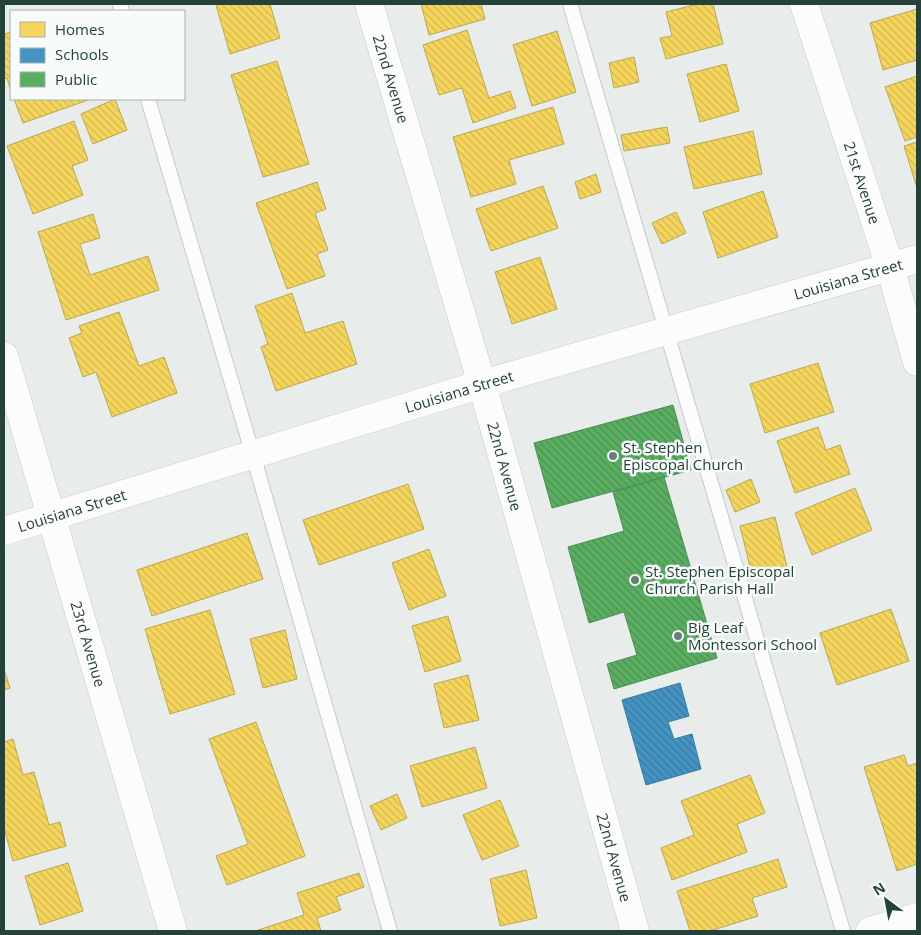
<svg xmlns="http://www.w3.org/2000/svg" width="921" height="935" viewBox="0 0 921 935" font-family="'Open Sans',sans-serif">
<defs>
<pattern id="homes-back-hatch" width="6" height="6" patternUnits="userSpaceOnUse" patternTransform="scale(1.25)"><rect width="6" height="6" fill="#f6d55c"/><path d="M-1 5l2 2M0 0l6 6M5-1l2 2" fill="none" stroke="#d3b851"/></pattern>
<pattern id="schools-back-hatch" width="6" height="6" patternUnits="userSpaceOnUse" patternTransform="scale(1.25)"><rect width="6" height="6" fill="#4393c3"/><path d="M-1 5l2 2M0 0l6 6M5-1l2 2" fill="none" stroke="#387a9f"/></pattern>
<pattern id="public-back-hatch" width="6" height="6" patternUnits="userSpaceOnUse" patternTransform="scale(1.25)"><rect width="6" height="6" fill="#5aae61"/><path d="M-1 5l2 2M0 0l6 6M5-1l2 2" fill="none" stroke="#4a8f51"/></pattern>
</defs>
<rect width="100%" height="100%" fill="#e8edeb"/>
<g fill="url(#homes-back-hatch)" stroke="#b7a952">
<polygon points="220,4 270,4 280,38 230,54 216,5"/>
<polygon points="421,4 481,4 485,19 429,35"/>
<polygon points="698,4 713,4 723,44 666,59 660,38 672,36 666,12"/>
<polygon points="917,9 917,60 883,70 870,23"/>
<polygon points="467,30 489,98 510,91 516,108 473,123 462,88 439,95 423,45"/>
<polygon points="557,31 576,92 532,106 513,45"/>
<polygon points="11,32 11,91 7,78 4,79 4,34"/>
<polygon points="634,57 639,82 614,88 609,63"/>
<polygon points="277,61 309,164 263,177 231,75"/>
<polygon points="726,64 739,111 700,122 687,74"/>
<polygon points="917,76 917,137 905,141 885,87"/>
<polygon points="14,99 91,99 23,123"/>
<polygon points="115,99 127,130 93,144 81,114"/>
<polygon points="553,107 564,144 509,160 516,184 471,197 453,137"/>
<polygon points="74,121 88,160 72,166 83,195 33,214 7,146"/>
<polygon points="667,127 670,143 624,151 621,135"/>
<polygon points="753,131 762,174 694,189 684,147"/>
<polygon points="917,142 917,188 904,146"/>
<polygon points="596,174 601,192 580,199 575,182"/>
<polygon points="317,182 326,209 315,213 328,250 317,254 325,276 287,289 256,203"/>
<polygon points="543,186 558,228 491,251 476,209"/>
<polygon points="763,191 778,237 718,258 703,212"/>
<polygon points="676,212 686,233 662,244 652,223"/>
<polygon points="93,214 100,238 80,244 90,275 148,256 159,290 66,320 38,232"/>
<polygon points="540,257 557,309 512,324 495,272"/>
<polygon points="292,293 305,333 343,321 357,364 276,391 261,347 268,344 255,306"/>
<polygon points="119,312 139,366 164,357 177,393 112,417 96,372 83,377 69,338 82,333 79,326"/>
<polygon points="818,363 834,412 765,433 750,384"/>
<polygon points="818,427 826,450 840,445 850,474 795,493 777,441"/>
<polygon points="751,479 760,502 735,512 726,490"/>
<polygon points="408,484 424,529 319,565 303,520"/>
<polygon points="855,488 872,530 812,555 795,513"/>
<polygon points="775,517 787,567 752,575 740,526"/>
<polygon points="247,533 263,579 152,616 137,570"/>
<polygon points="429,549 446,596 409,610 392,563"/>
<polygon points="891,609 909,661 837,685 820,633"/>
<polygon points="210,610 235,694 170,714 145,629"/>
<polygon points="448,616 461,661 425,672 412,626"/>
<polygon points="285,630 297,679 263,688 250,639"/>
<polygon points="4,669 10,688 4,690"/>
<polygon points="468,675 479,720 444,728 434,684"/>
<polygon points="256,722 305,856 227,885 216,856 248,844 209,739"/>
<polygon points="13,739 23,775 34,772 49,825 60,822 66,846 13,861 4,828 4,742"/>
<polygon points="475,747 487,788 422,807 410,766"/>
<polygon points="904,755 908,766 917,763 917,864 897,871 864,767"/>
<polygon points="750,775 765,813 737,824 747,852 672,880 661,848 694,835 681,801"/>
<polygon points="397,794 407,818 381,830 370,806"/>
<polygon points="500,800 519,846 482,860 463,815"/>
<polygon points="778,859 787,887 752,898 758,916 710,931 690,931 677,891"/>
<polygon points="68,863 83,911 40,925 25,876"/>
<polygon points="526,870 537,918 500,926 490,879"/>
<polygon points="359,873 364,887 336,897 341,910 317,918 321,931 255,931 304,915 297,893"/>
</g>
<polygon fill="url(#schools-back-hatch)" stroke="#3a7b9a" points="680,683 689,716 668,722 674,739 692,734 701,769 646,785 622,700"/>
<g fill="url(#public-back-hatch)" stroke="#4a8e55">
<polygon points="673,405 691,470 552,508 534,443"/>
<polygon points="664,477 717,658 614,689 607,664 637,655 624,612 589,623 568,547 624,531 613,492"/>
</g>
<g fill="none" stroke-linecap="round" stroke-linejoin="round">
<defs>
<g id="service">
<polyline points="120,4 122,11"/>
<polyline points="570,4 843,931"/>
<polyline points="148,99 253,455 390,931"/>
</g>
<g id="minor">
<path id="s1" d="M369,4L482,384L635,931"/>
<path id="s2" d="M804,4L890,267L917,362"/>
<path id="s3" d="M4,356L173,931"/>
<polyline points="870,931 917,917"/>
</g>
<g id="tertiary">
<path id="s4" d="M4,531L482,384L917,259"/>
</g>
</defs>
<use href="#service" stroke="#c5cac8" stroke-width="16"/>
<use href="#minor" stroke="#c5cac8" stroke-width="29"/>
<use href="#tertiary" stroke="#c5cac8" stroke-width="29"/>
<use href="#service" stroke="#fcfcfc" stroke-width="14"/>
<use href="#minor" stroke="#fcfcfc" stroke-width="28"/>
<use href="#tertiary" stroke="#fcfcfc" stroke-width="28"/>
</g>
<g fill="#697e78" stroke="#f7fbf9" stroke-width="2">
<circle cx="613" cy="456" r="5"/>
<circle cx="635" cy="580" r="5"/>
<circle cx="678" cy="636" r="5"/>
</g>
<g text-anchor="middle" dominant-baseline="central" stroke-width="5" stroke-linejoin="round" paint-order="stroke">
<g font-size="15" fill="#24423a" stroke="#f7fbf9">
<text stroke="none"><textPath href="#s1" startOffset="78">22nd Avenue</textPath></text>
<text stroke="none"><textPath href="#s2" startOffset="188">21st Avenue</textPath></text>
<text stroke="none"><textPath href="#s4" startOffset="881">Louisiana Street</textPath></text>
<text stroke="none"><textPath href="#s4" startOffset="476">Louisiana Street</textPath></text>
<text stroke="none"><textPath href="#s1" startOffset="482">22nd Avenue</textPath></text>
<text stroke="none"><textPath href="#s4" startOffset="71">Louisiana Street</textPath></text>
<text stroke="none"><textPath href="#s3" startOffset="300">23rd Avenue</textPath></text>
<text stroke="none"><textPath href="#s1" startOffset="888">22nd Avenue</textPath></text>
</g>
<g font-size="15" fill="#24423a" stroke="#f7fbf9" text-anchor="start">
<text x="623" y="447">St. Stephen<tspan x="623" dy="17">Episcopal Church</tspan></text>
<text x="645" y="571">St. Stephen Episcopal<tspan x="645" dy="17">Church Parish Hall</tspan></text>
<text x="688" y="627">Big Leaf<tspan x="688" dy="17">Montessori School</tspan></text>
</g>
</g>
<rect width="921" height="935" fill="none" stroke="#24423a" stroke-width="10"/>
<rect x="10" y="10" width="175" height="90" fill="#f7fbf9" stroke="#a3b1ad"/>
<rect x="20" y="22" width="25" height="15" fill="#f6d55c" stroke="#a3b1ad"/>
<text x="55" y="35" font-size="15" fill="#24423a">Homes</text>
<rect x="20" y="48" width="25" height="15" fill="#4393c3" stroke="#a3b1ad"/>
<text x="55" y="60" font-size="15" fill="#24423a">Schools</text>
<rect x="20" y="72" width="25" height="15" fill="#5aae61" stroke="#a3b1ad"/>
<text x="55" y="85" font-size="15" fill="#24423a">Public</text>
<g transform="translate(886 900) rotate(328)" stroke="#f7fbf9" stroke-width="4" paint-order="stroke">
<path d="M0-4L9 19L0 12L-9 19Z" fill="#24423a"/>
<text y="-8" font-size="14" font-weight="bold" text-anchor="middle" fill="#24423a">N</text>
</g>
</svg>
